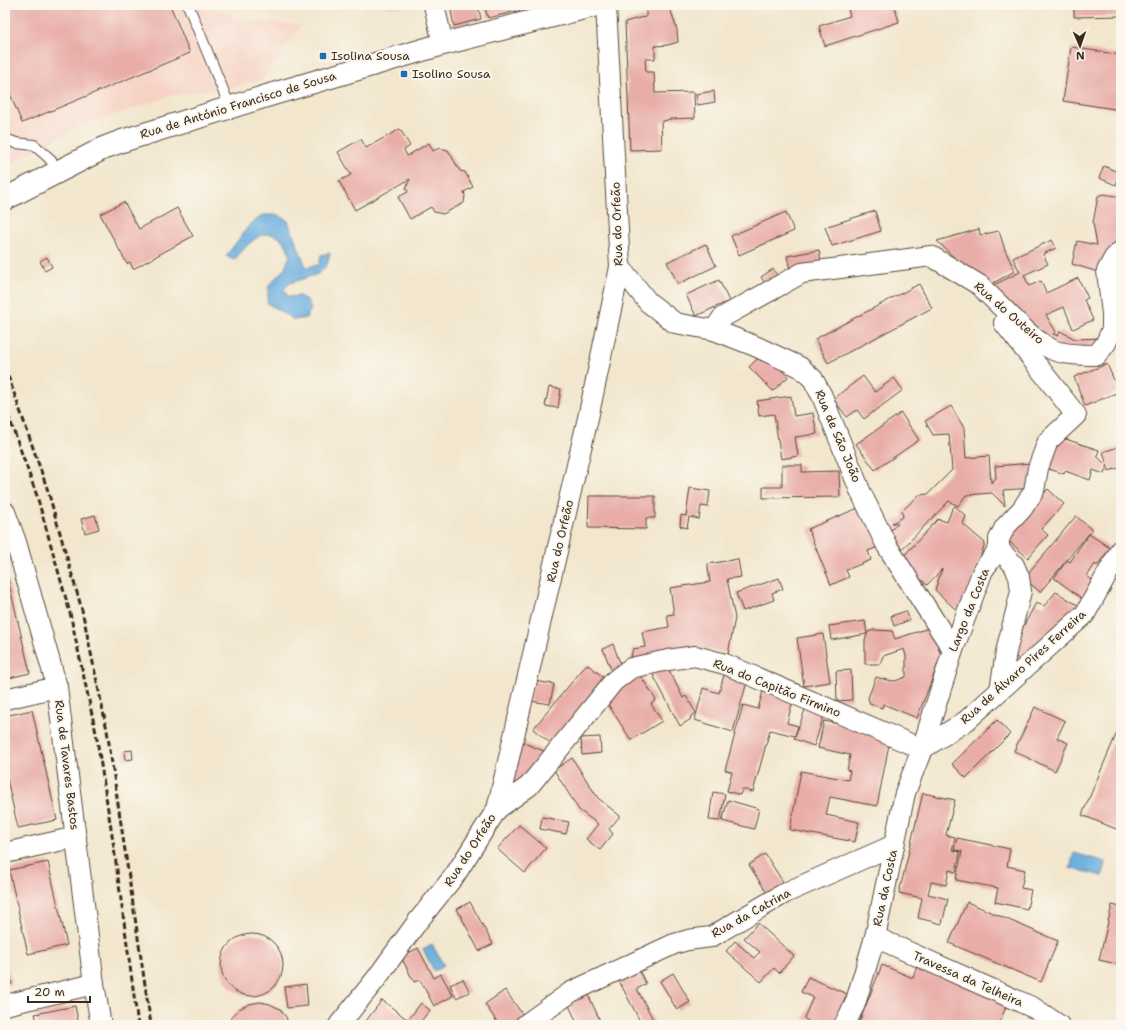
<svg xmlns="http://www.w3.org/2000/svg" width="1126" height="1030" viewBox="0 0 1126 1030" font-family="'Shantell Sans',sans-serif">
<rect width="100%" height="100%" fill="#fbf7ec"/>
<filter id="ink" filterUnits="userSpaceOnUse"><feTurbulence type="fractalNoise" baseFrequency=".025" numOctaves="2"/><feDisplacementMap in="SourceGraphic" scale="8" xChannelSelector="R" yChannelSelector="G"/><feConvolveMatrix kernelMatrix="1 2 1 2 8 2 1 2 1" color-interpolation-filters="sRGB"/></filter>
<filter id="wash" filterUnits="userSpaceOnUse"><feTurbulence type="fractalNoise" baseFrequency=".012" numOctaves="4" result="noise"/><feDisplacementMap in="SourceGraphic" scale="16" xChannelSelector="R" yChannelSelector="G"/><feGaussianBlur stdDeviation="0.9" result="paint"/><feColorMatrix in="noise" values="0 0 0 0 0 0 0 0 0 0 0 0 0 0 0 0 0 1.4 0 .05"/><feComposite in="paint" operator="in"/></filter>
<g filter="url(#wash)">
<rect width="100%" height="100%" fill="#f2e6cd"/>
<polygon fill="#f6d2c5" points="5,5 213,5 213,6 235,19 301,25 264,79 234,87 174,95 78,127 5,167"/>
<g fill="#6aaedf" stroke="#526c7e">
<path d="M264,215H279L288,221L306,267L319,265L321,255L330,253L327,265L318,274L290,283L284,289L288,297L299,296L307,300L311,309L306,318L294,320L267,303L269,285L284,269L290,256C287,246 285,239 274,235C257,230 245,249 234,260L226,256L251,223Z"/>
<polygon points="1074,853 1106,862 1103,876 1070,868"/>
<polygon points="432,944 444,966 434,971 423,949"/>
</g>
<g id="blocks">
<g fill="#e9ada9">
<polygon points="5,5 170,5 190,53 22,123 5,82"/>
<polygon points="386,5 403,5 403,6 386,7"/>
<polygon points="450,5 478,5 481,19 454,26"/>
<polygon points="484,5 535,5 535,7 488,18"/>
<polygon points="656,5 669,5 677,30 678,42 668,45 655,46 655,59 645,59 646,72 654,72 655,93 694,92 695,118 670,119 661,122 662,149 630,150 625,22 639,18 646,17 646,8"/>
<polygon points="716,5 730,5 730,6 717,9"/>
<polygon points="732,5 748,5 733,10"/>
<polygon points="847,5 894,5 899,22 825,46 819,26 850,16"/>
<polygon points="1074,5 1121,5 1121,16 1074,17"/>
<polygon points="1071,47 1121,55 1121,110 1063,101"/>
<polygon points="714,91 715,102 698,105 696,94"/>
<polygon points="400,129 410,146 404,150 407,156 429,143 433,151 439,148 448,150 460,171 465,172 473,187 464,192 465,195 464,203 443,214 434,212 431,207 410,219 398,197 408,192 406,188 410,179 355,210 339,181 351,175 338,152 361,139 366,148"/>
<polygon points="1104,166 1120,173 1116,185 1099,178"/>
<polygon points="1103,194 1121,197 1121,240 1117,241 1105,274 1072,264 1077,241 1097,245 1093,223 1098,196"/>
<polygon points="124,202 139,229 177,208 193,236 133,269 130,262 127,264 100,214"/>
<polygon points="875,211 881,231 832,246 825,227"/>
<polygon points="786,212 794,231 739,255 731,236"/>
<polygon points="979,229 980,235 999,231 1005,250 1015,271 988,286 962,265 937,241"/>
<polygon points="1052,240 1056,248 1043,254 1048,264 1024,275 1029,286 1041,281 1046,293 1078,278 1088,298 1084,300 1093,320 1073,329 1064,307 1046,315 1056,332 1053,334 1058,336 1060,331 1075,339 1104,338 1099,347 1064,350 990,287 1020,272 1013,258"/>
<polygon points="706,244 716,266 678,284 667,262"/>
<polygon points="819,250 822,268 791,274 787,256"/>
<polygon points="47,257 52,267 45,271 40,261"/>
<polygon points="1121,258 1121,312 1111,284"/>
<polygon points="773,269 780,280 768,288 761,277"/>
<polygon points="719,280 729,301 696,316 686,295"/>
<polygon points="919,284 932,308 828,363 815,339"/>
<polygon points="764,352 788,377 773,391 749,367"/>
<polygon points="1107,364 1119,392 1085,406 1074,377"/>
<polygon points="863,376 875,392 894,378 903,390 864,419 857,410 847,417 833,399"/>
<polygon points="549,387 561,389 558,408 545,406"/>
<polygon points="791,396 794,416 813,413 817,434 795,437 798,456 781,459 774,414 759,416 757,401"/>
<polygon points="951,406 964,428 966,458 989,456 991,483 996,478 995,466 1032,463 1034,488 1003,490 1005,506 992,493 966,495 958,506 949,501 900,551 887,534 898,523 892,523 903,517 902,511 919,495 928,494 952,470 949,434 933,435 925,421"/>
<polygon points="901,413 919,440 875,470 856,444"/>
<polygon points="1056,436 1099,450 1097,456 1107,466 1104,474 1093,470 1090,480 1065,471 1064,474 1046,468"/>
<polygon points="1121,446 1121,467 1109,471 1103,452"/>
<polygon points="782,465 802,465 802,472 839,471 840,497 763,498 763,487 782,487"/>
<polygon points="690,488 710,491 708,507 701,506 699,519 689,517 687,528 680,526 681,515 686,516"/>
<polygon points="1048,489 1064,504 1041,529 1048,535 1028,558 1004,537"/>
<polygon points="589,496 655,496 655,518 646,518 646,529 588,528"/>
<polygon points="863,506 880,546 868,551 871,560 846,570 849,577 831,585 808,529"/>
<polygon points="955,506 966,516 963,524 985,543 962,611 954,608 935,590 942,569 927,585 900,560 938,519 947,522 952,509"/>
<polygon points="95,515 99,529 85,533 81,519"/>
<polygon points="1076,516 1092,530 1040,592 1024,578"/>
<polygon points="1089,534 1110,548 1097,566 1095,564 1087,576 1096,583 1084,600 1054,578 1067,560 1070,562"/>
<polygon points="738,559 741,577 727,579 735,618 728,654 703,649 630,661 633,649 645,647 642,632 669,627 667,615 674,614 670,588 710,582 708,568 708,564"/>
<polygon points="5,566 30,673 5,679"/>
<polygon points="779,578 783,589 772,593 774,600 743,611 736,593"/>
<polygon points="1056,592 1081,607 1022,664 1013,653 1023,627 1036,603 1044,606"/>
<polygon points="906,611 910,620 894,626 891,616"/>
<polygon points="865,621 867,634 831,640 829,626"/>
<polygon points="932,627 941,656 917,718 883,704 882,708 870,704 868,698 876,677 887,680 895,681 906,677 906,656 904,649 883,656 880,664 865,664 865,640 868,632 874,630 892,631 895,639"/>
<polygon points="823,634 830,682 804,686 797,638"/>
<polygon points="613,644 622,668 612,672 603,649"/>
<polygon points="587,664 608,681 555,747 533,729"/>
<polygon points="668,668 683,698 686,696 696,713 690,717 691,719 680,726 651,671"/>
<polygon points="851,670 852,700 837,701 836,671"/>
<polygon points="640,675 656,700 651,704 662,721 631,740 604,698"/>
<polygon points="724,675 747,682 733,732 695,720 703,688 719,693"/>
<polygon points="534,681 554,684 550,704 530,701"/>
<polygon points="763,691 793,700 787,723 798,726 795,736 770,730 753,792 742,789 740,795 727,791 732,772 725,770 743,705 758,709"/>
<polygon points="807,705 825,712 814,746 794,739"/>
<polygon points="1035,707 1065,721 1057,738 1068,743 1055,771 1014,751"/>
<polygon points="32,710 57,820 18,828 5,770 5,716"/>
<polygon points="997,720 1010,734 966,778 952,764"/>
<polygon points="824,721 891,734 877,806 830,797 826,815 859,822 855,842 790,830 801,771 848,780 850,771 847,770 850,755 818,748"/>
<polygon points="1121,723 1121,831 1082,815"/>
<polygon points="600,737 601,753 582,755 581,738"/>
<polygon points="519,741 544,751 529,789 504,779"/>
<polygon points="132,750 133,759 125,760 124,751"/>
<polygon points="572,758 598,798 620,816 609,829 613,834 600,850 586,839 598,824 579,810 554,770"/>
<polygon points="713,792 725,794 720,821 709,820"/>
<polygon points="923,793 955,800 946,835 955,837 952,850 960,852 956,872 949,870 946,885 931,882 928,894 948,899 942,924 918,918 922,898 899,893"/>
<polygon points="728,800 759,809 754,829 722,821"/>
<polygon points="542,817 569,822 566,834 540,829"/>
<polygon points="519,825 546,848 525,873 497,849"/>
<polygon points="957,838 1010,849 1007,866 1025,870 1021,888 1031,890 1027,909 995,902 998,888 956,880 962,851 954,850"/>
<polygon points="765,854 785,885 769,896 749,865"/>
<polygon points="48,862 67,945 28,954 9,870"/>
<polygon points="470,902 493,944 479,951 457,909"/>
<polygon points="967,902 1058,941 1041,982 949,943"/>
<polygon points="1112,905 1121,907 1121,965 1099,960"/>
<polygon points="758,923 794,956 779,973 774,968 761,982 726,951 735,941 754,958 760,952 744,938"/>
<circle cx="252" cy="965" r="31"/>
<polygon points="418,948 434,978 441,974 453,996 434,1006 420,980 414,982 401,957"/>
<polygon points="5,956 12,984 5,986"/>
<polygon points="882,965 913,978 917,966 1008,1001 999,1025 983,1025 971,1020 970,1025 891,1025 882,1022 881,1025 858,1025"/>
<polygon points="638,968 646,984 637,989 656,1025 642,1025 618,979"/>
<polygon points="673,973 690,1002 677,1010 660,981"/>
<polygon points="808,977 847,994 834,1025 813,1025 804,1018 813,997 801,992"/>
<polygon points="463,979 470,992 456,998 450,985"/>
<polygon points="306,984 308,1006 287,1008 284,987"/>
<polygon points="505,990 526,1019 518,1025 499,1025 485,1004"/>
<polygon points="587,992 602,1025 578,1025 567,1001"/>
<polygon points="382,1000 408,1020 421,1003 430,1010 418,1025 371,1025 366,1021"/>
<polygon points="260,1002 270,1004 280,1009 286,1017 289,1025 229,1025 232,1017 239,1009 249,1004"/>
<polygon points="75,1006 79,1025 38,1025 35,1014"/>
<polygon points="13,1019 14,1025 5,1025 5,1021"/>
</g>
</g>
</g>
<g filter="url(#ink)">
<use href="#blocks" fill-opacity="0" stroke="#564638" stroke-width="1"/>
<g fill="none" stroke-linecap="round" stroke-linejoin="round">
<defs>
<g id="service">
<polyline points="188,5 230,107"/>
<polyline points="5,139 16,143 34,145 48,157 59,171"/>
</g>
<g id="minor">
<polyline points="434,5 443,44"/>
<polyline points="620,267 648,302 675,323 714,330 755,346 800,367 813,379 822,396 861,493 887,546 953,650"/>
<path d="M714,330L723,317L802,273L931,256L981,286L986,292C1007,311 1026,335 1051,349C1063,355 1084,355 1097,355L1106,343L1112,329V314L1107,271L1114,258L1121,251"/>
<polyline points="5,512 16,542 57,687 94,984 101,1025"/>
<polyline points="999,549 999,539 1005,527 1022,509 1034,491 1038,468 1048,441 1076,415 1004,323"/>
<polyline points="999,549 1014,565 1019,577 1021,591 1006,652 1000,690"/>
<polyline points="5,699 57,687"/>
<polyline points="922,749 966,721 1085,614 1121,549"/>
<polyline points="497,809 529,786 614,681 631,668 668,660 695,656 725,664 922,749"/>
<polyline points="5,853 76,837"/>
<polyline points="875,937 1034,1008 1059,1025"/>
<polyline points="5,1005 94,984"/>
<polyline points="339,1025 376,979 418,921 455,875 497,809 588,418 620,267 606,5"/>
<polyline points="525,1025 571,992 674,944 688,940 711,937 785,893 894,845"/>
<polyline points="844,1025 855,1004 875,937 905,793 922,749 953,650 983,570 999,549"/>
</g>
<polyline id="tertiary" points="5,199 106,147 122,141 273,94 443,44 596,5"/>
</defs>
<use href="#service" stroke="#564638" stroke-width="12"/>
<use href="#minor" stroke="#564638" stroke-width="22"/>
<use href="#tertiary" stroke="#564638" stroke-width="24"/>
<use href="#service" stroke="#fff" stroke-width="10"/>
<use href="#minor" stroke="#fff" stroke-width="20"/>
<use href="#tertiary" stroke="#fff" stroke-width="22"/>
<g stroke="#3b2a1e" stroke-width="3" stroke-dasharray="6 3" stroke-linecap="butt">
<polyline points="5,367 48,491 82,610 107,730 151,1025"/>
<polyline points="5,406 37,496 70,613 96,733 114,848 138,1025"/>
</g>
</g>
</g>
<g fill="#1f6fb2" stroke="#fbf7ec" stroke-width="1.5">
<rect x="319" y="52" width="8" height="8" rx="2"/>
<rect x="400" y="70" width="8" height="8" rx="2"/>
</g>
<g text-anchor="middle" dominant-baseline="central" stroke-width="4" stroke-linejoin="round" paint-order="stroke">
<g font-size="12" fill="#3b2a1e" stroke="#fbf7ec" text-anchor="start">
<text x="331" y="56">Isolina Sousa</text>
<text x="412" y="74">Isolino Sousa</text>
</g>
<g font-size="12" fill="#3b2a1e" stroke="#fbf7ec">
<text transform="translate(238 105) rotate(-17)">Rua de António Francisco de Sousa</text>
<text transform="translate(617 224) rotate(-92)">Rua do Orfeão</text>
<text transform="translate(1009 313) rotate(41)">Rua do Outeiro</text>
<text transform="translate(838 436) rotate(67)">Rua de São João</text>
<text transform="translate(560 541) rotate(-77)">Rua do Orfeão</text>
<text transform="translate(969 610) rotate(-68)">Largo da Costa</text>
<text transform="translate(1023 667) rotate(-42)">Rua de Álvaro Pires Ferreira</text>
<text transform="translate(777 688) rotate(22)">Rua do Capitão Firmino</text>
<text transform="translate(67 765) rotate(83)">Rua de Tavares Bastos</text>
<text transform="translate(470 850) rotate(-57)">Rua do Orfeão</text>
<text transform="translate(885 888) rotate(-78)">Rua da Costa</text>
<text transform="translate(751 913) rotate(-29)">Rua da Catrina</text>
<text transform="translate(968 979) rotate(24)">Travessa da Telheira</text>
</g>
</g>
<rect width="1126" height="1030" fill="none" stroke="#fbf7ec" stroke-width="20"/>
<g transform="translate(1080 46) rotate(178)" stroke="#fbf7ec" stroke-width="3" paint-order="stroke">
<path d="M0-3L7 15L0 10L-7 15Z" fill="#3b2a1e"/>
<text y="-6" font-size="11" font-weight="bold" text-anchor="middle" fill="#3b2a1e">N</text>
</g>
<path d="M28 996v6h62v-6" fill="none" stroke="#3b2a1e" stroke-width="2"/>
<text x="34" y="996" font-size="12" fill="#3b2a1e" stroke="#fbf7ec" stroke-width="3" paint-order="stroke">20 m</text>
</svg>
